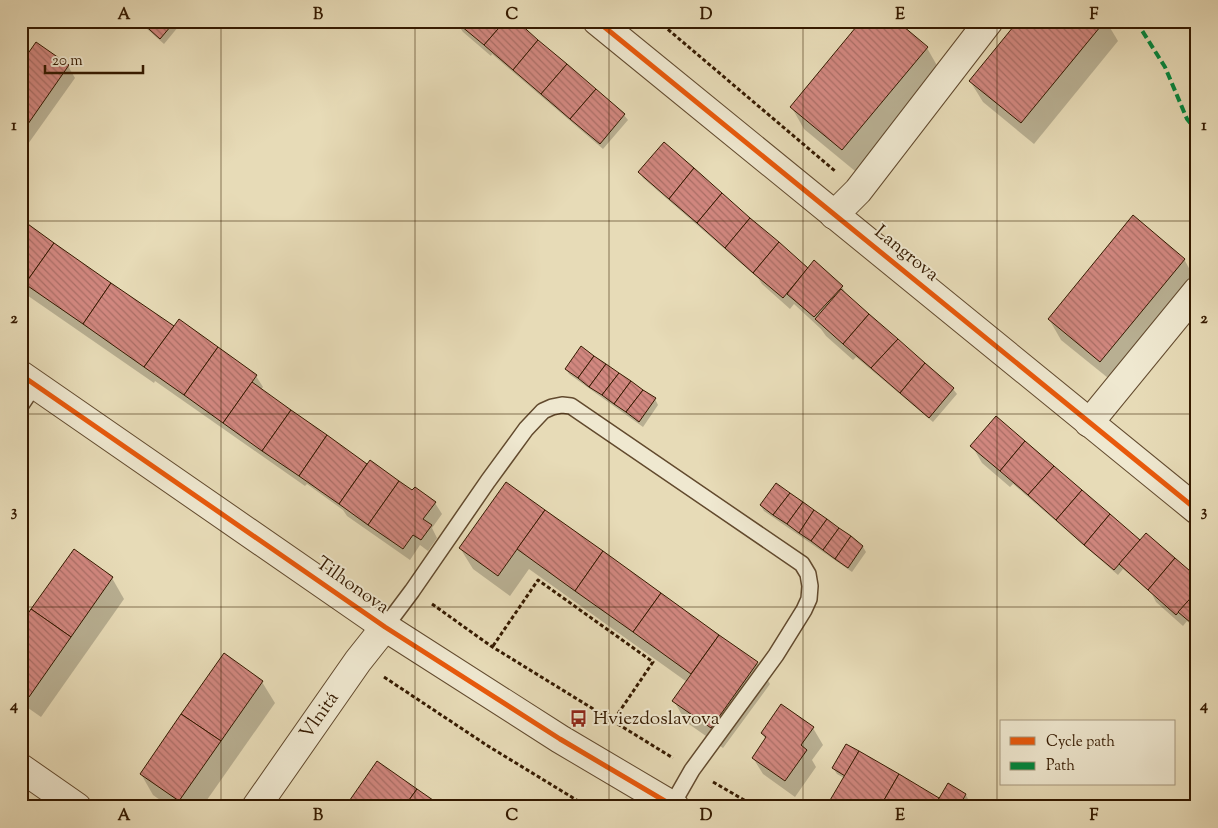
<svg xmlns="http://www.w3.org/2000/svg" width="1218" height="828" viewBox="0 0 1218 828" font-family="'Sorts Mill Goudy',serif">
<defs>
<pattern id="building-back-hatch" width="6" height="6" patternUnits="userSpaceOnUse" patternTransform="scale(1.25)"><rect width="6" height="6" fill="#d1877f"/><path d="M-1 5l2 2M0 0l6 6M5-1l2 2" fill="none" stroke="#aa6e66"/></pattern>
</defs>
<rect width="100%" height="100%" fill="#e7dbb7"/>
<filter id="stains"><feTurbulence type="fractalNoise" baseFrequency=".004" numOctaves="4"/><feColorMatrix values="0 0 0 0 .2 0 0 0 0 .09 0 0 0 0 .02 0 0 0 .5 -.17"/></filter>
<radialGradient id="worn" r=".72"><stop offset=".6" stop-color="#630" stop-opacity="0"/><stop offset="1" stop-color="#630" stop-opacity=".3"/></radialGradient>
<g fill="#0003">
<polygon points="138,21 183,21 164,44"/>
<polygon points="446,21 515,21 624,115 628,120 603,149 492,54 491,56 463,32 458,25 455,28"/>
<polygon points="1019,21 1106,21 1118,41 1034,144 983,102 970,81"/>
<polygon points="36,44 68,66 75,78 28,144 21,140 21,48 29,54"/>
<polygon points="927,48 939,69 855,171 804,129 792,108"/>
<polygon points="640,172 808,270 842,287 848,297 953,389 957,394 933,422 856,357 853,360 826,336 821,329 794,304 790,309 762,284 758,278 643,178"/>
<polygon points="21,221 173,327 256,376 263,387 261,390 367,466 413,492 435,503 442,514 432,528 437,538 428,551 420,545 410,560 347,516 343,510 307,484 305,486 155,381 154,383 21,291"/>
<polygon points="1184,259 1196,281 1113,382 1061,340 1049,319"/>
<polygon points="566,369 655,399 658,405 643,427 569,374"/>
<polygon points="972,446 1140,542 1197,579 1197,630 1187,621 1183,626 1156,602 1152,594 1123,569 1118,575 1013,484 1010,487 982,463"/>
<polygon points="506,484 757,663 770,684 723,748 686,722 674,701 687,682 529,569 510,596 473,569 460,548"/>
<polygon points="761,506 863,547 866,552 852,572 764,511"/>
<polygon points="112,578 124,599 41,717 21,703 21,626"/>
<polygon points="224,655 262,682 275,703 202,807 170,807 153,795 141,774"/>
<polygon points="782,705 813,728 823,745 812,760 816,767 795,797 763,774 753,758 766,740 762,733"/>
<polygon points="847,746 939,800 948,785 966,795 969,801 965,807 828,807 844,778 837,774 833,768"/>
</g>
<g fill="url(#building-back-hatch)" stroke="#351a00">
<polygon points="140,21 164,21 171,26 160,39"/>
<polygon points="164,21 175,21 171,26"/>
<polygon points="455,21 505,21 484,45"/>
<polygon points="505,21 517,21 538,40 513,70 484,45"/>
<polygon points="861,21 897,21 928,47 842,150 790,107"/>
<polygon points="1018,21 1105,21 1021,123 969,81"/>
<polygon points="538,40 567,64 541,94 513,70"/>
<polygon points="36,42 69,65 21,134 21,47 29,52"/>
<polygon points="567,64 596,89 570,119 541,94"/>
<polygon points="596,89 625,114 600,144 570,119"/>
<polygon points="664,142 694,168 669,199 638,172"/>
<polygon points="694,168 722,193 697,223 669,199"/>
<polygon points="722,193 750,218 725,248 697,223"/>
<polygon points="1133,215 1185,259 1100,362 1048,319"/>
<polygon points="750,218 779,242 753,273 725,248"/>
<polygon points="21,219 54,243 25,284 21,281"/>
<polygon points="779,242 808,268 783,298 753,273"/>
<polygon points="54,243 111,283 83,324 25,284"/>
<polygon points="814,260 843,286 814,317 787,294"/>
<polygon points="111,283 174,326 144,367 83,324"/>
<polygon points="841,289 869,314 843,344 815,319"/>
<polygon points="869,314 898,339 871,368 843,344"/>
<polygon points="179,319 218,347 184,395 144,367"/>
<polygon points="898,339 925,363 900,393 871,368"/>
<polygon points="581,346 594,356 578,378 565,369"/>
<polygon points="218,347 257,375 223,423 184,395"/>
<polygon points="594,356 606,364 589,387 578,378"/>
<polygon points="925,363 954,388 929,418 900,393"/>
<polygon points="606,364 619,373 602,395 589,387"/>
<polygon points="619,373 631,381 614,404 602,395"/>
<polygon points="631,381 643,390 626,412 614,404"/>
<polygon points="252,382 291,410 262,451 223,423"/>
<polygon points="643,390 656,398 639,422 626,412"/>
<polygon points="291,410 327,435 299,476 262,451"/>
<polygon points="996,416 1025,441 1000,471 970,446"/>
<polygon points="327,435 367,464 339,504 299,476"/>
<polygon points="1025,441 1054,466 1028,495 1000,471"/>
<polygon points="370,460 399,481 368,525 339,504"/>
<polygon points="1054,466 1082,490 1056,520 1028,495"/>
<polygon points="399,481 412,490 415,487 436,502 423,519 432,525 421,540 413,535 403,549 368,525"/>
<polygon points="506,482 545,510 498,576 459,548"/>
<polygon points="776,483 790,493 773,515 760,505"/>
<polygon points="1082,490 1110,514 1084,545 1056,520"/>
<polygon points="790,493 803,502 787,524 773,515"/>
<polygon points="803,502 814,510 799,533 787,524"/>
<polygon points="545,510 603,551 575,591 517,549"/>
<polygon points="814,510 827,519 811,541 799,533"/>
<polygon points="1110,514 1140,540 1114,570 1084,545"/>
<polygon points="827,519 839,528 823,550 811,541"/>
<polygon points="839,528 851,536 835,559 823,550"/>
<polygon points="1146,533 1175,558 1148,590 1119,564"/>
<polygon points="851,536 863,546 848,568 835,559"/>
<polygon points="74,549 113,577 71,637 31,609"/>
<polygon points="603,551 661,593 633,632 575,591"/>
<polygon points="1175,558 1197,577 1197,591 1176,615 1148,590"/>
<polygon points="1197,591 1197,628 1178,612"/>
<polygon points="661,593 719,635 691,674 633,632"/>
<polygon points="31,609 71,637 29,697 21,692 21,624"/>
<polygon points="719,635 758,662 711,728 672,701"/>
<polygon points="224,653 263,681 221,741 181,714"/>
<polygon points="781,704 814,727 801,745 807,750 785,781 752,758 766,737 761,733"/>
<polygon points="181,714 221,741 179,801 140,774"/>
<polygon points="846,744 859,751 845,776 832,768"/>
<polygon points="859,751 899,774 880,807 826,807"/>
<polygon points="377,761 417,789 404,807 345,807"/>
<polygon points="899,774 939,798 934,807 880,807"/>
<polygon points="948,783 966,794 959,807 934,807"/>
<polygon points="417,789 443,807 404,807"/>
</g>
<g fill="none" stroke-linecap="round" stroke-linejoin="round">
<defs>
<g id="lane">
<polyline points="21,405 35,384"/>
<polyline points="385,627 412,591 488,481 526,429 543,411 552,407 562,405 571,406 802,564 808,574 810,586 809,599 804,610 776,655 692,770 672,805"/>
</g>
<g id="street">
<polyline points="597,21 1197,510"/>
<polyline points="834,215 858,191 989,21"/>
<polyline points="21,375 385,627 560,739 675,807"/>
<polyline points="1089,423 1197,291"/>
<polyline points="21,768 77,807"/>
<polyline points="256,807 358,661 385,627"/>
</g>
</defs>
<use href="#lane" stroke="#624a2e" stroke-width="18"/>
<use href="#street" stroke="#624a2e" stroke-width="30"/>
<g stroke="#351a00" stroke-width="3" stroke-dasharray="4 2.5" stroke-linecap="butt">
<polyline points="658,21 835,171"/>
<polyline points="432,604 491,646 673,758"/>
<polyline points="493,646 538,580 653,662 613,721"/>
<polyline points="384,677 488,746 588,807"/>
<polyline points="713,782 756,807"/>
</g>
<use href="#lane" stroke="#efe8d0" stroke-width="15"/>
<use href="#street" stroke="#efe8d0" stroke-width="28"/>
<polyline stroke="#00873e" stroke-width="4" stroke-dasharray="8 4" stroke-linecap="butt" points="1136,21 1165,67 1187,119 1197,131"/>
<defs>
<g id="cycleway">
<polyline points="597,21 1197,510"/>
<polyline points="21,375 385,627 560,739 675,807"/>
</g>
</defs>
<use href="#cycleway" stroke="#efe8d0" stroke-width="8"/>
<use href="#cycleway" stroke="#e8590c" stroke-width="5"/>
</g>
<path fill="none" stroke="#351a00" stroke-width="1" stroke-opacity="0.55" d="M221,21V807M415,21V807M609,21V807M803,21V807M997,21V807M21,221H1197M21,414H1197M21,607H1197"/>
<defs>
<symbol id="bus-bare" viewBox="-9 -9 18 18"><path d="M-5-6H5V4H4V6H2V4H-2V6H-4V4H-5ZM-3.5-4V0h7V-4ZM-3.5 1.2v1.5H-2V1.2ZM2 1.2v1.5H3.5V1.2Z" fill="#8f2418" stroke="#efe8d0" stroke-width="2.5" paint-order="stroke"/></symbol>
</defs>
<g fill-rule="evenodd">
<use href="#bus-bare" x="566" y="706" width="25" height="25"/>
</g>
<g text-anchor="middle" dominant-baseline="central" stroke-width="4" stroke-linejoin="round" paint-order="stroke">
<g font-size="19" fill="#351a00" stroke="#efe8d0">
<text transform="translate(906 254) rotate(39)">Langrova</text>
<text transform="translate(352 586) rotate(35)">Tilhonova</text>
<text transform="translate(320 716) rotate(-55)">Vlnitá</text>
</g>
<g font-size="19" fill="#351a00" stroke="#efe8d0" text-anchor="start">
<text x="593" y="719">Hviezdoslavova</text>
</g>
</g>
<rect width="1218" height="828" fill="none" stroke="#e7dbb7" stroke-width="55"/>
<rect x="1000" y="720" width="175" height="65" fill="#efe8d0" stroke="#a5967d"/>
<rect x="1010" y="737" width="25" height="8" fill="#e8590c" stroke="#a5967d"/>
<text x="1046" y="746" font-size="15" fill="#351a00">Cycle path</text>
<rect x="1010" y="762" width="25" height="8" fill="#00873e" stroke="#a5967d"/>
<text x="1046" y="770" font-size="15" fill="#351a00">Path</text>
<path d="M45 65v8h98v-8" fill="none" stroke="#351a00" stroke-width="2.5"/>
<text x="52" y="65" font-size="15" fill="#351a00" stroke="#efe8d0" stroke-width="4" paint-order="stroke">20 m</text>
<rect x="28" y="28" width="1162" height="772" fill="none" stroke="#351a00" stroke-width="2"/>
<g font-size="16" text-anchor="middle" font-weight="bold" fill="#351a00">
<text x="124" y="19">A</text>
<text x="318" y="19">B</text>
<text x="512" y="19">C</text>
<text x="706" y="19">D</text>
<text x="900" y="19">E</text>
<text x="1094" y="19">F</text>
<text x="14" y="130">1</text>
<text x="1204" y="130">1</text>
<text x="14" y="323">2</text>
<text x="1204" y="323">2</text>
<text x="14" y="516">3</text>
<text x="1204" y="516">3</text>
<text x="14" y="710">4</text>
<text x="1204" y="710">4</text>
<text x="124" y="820">A</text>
<text x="318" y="820">B</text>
<text x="512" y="820">C</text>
<text x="706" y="820">D</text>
<text x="900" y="820">E</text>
<text x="1094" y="820">F</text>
</g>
<rect width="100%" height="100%" filter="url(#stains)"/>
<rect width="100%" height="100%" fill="url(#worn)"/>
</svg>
